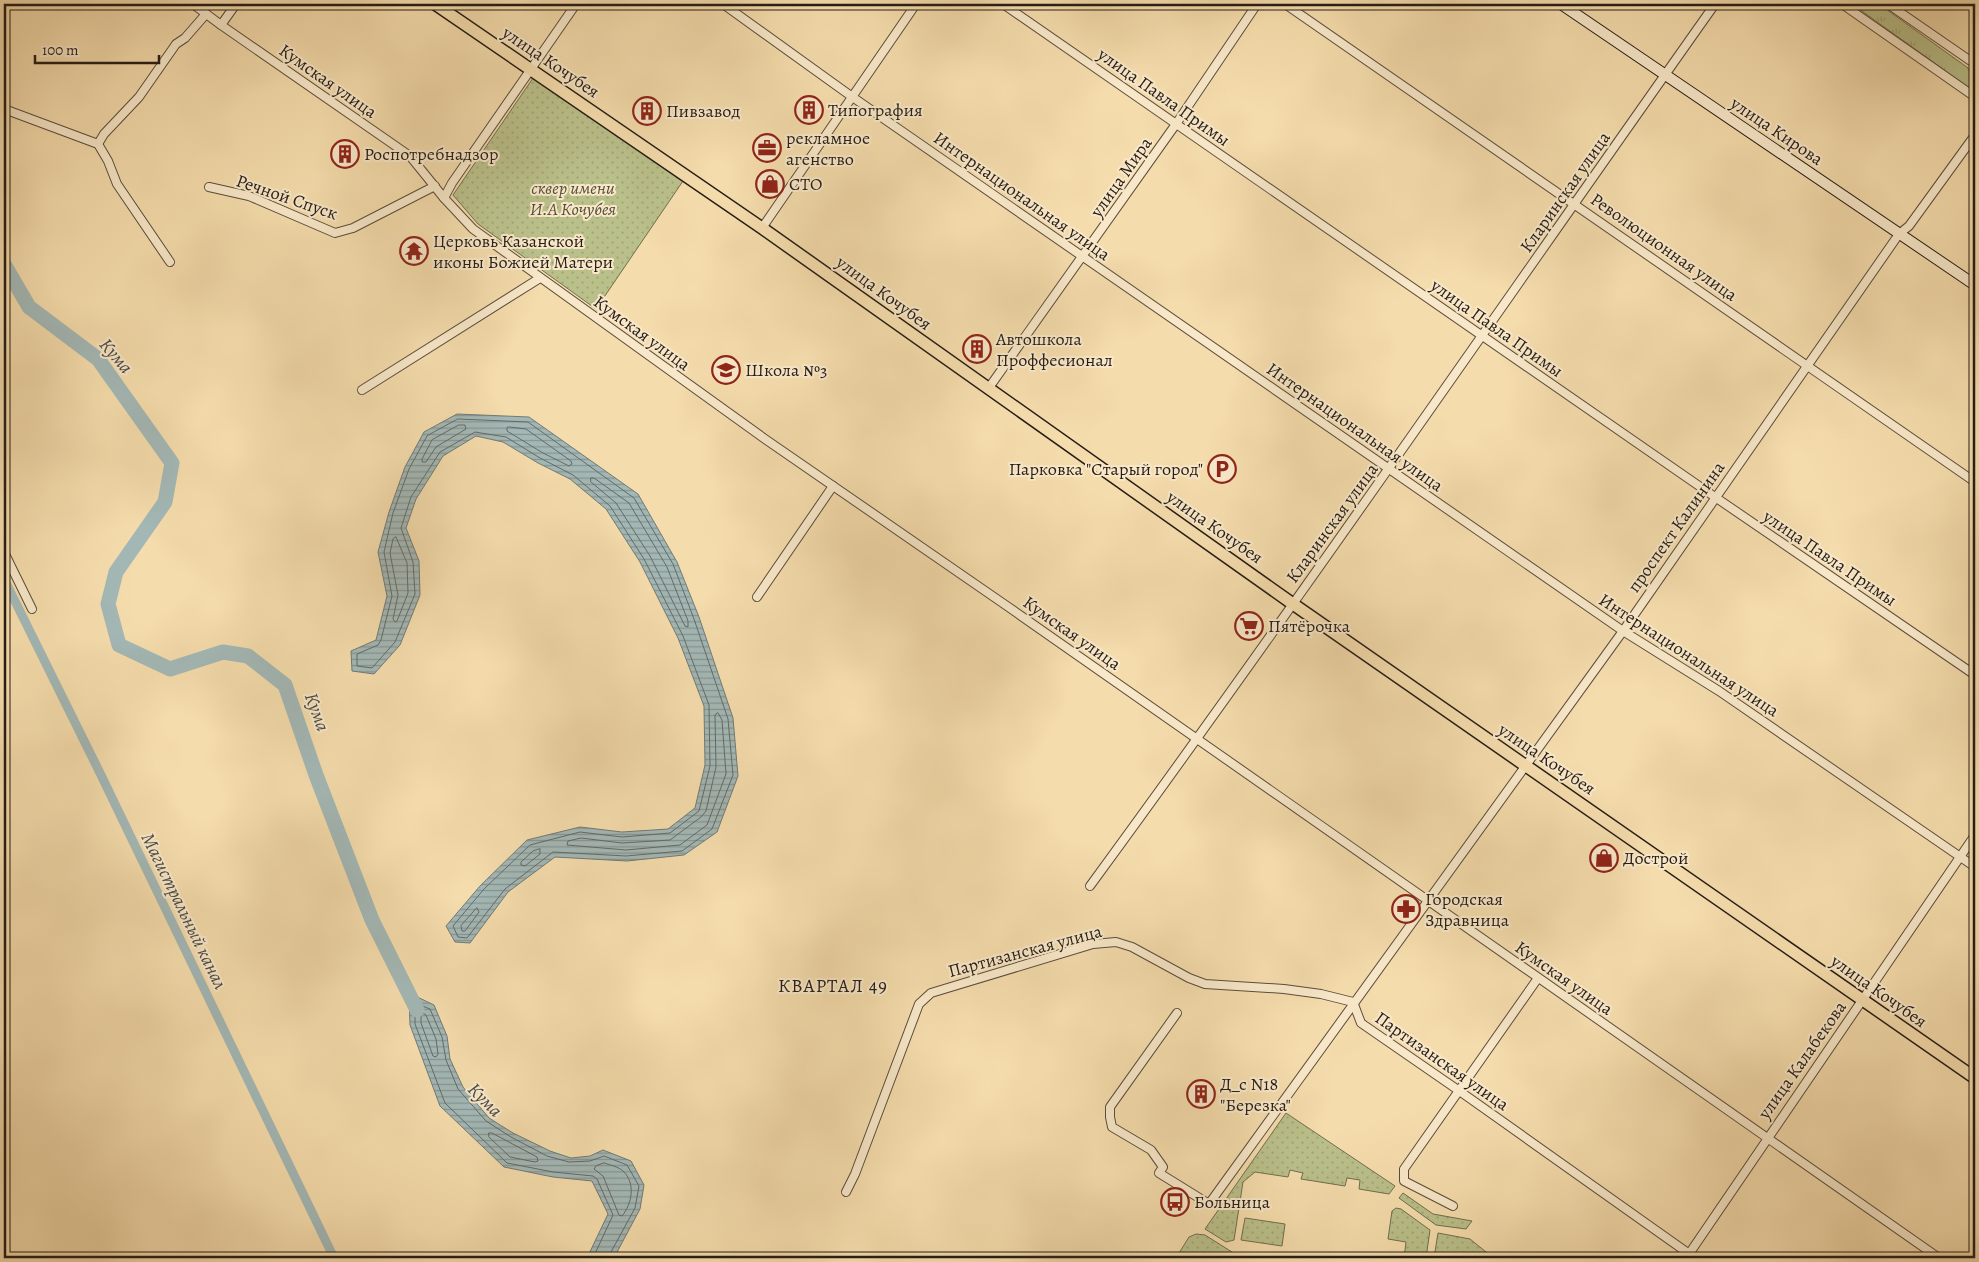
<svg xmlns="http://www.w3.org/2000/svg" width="1979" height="1262" viewBox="0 0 1979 1262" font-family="Alegreya,serif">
<defs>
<pattern id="grass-tufts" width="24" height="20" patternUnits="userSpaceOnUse" patternTransform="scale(1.25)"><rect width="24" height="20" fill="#bac08a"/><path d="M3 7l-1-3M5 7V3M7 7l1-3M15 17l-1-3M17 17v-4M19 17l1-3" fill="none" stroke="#a0a476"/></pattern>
<pattern id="park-dots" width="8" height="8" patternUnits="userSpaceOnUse" patternTransform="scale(1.25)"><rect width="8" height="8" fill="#bac08a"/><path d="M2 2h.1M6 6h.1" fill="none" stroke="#a0a476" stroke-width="1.8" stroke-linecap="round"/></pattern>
<pattern id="water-rules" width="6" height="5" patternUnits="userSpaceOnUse" patternTransform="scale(1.25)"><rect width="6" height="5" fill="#a3b8b6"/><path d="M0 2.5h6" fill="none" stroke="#859593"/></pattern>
</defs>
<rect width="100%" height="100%" fill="#f5dcac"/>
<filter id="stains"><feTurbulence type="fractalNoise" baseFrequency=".004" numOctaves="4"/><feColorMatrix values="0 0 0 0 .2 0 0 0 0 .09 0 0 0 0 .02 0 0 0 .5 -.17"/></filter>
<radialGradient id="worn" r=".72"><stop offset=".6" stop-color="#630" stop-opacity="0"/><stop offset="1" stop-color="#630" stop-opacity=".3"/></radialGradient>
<polygon fill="url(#grass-tufts)" stroke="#706e50" points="1852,4 1879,4 1975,73 1975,92"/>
<g fill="url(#park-dots)" stroke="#706e50">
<polygon points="533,78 683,181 596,309 478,224 453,195"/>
<polygon points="1286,1113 1395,1186 1389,1194 1359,1189 1360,1180 1347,1178 1345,1186 1301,1179 1303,1173 1290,1170 1288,1177 1255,1172 1243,1182 1234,1240 1226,1242 1205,1229"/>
<polygon points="1403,1193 1433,1214 1472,1221 1466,1229 1436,1225 1399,1198"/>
<polygon points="1396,1208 1401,1209 1430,1230 1426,1258 1404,1258 1406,1242 1388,1239 1392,1211"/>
<polygon points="1245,1218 1285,1224 1282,1246 1241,1240"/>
<polygon points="1438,1233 1470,1239 1491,1256 1490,1258 1434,1258"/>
<polygon points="1196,1234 1205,1235 1232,1252 1232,1258 1176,1258 1189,1237"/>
</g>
<g fill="url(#water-rules)" stroke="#717a76">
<polygon points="457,414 529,417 638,494 677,562 699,617 733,718 738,776 717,832 684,855 627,861 555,857 508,892 470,943 455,942 446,926 480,886 527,840 580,827 622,832 668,829 695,808 705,765 704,706 678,638 640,562 606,509 570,479 538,463 503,442 476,436 443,456 416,499 406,528 419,561 420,595 400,645 374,674 352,671 351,651 376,640 387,596 378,552 389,512 405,467 424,432"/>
<polygon points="409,993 434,1005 447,1036 450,1059 463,1087 489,1118 513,1133 550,1151 571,1158 590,1156 603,1150 631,1161 644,1185 640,1209 616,1254 615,1258 587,1258 608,1214 592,1181 553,1177 504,1167 440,1106 410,1025"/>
</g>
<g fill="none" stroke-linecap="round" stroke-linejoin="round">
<g stroke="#646a66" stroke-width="1">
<polygon points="458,419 528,422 634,498 673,564 694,619 728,719 733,775 712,829 682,851 626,856 553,852 505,889 467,938 458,937 453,926 484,889 530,845 580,832 622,837 670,833 699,811 710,766 709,705 683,636 644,559 610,506 573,475 540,458 506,437 475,432 440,452 411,497 401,528 413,562 415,594 395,642 372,668 357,666 357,654 378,645 381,640 392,596 384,552 393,513 409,469 427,436"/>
<polygon points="459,425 465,425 466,429 436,447 426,462 422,462 422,459 432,440"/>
<polygon points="509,427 526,429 571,461 572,464 569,466 543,453 507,431 507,428"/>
<polygon points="591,478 594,478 629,503 667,567 688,621 688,627 685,626 650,556 616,503 591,482"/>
<polygon points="396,537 407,563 408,593 397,621 395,622 393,619 398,595 390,553 393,539"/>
<polygon points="718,713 722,720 726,774 707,825 680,845 626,850 567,845 568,841 581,838 622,843 670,840 701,817 706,811 716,767 715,715"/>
<polygon points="540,849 540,854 525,866 521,865 521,862 533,851"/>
<polygon points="477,908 479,912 465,931 462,931 461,926"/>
<polygon points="423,1013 426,1015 436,1039 438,1054 436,1057 433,1056 421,1023 421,1015"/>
<polygon points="489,1133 492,1133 537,1157 538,1161 535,1162 510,1157 489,1137"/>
<path d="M604,1163C610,1165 619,1167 623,1171C636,1183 632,1204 622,1216L619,1215L603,1176L594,1169L596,1166Z"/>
<polyline points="593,1258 613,1215 597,1179 593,1176 553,1172 507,1163 445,1103 415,1024 415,1003 430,1009 442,1037 446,1060 458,1089 486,1121 511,1137 547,1156 569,1162 590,1161 604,1156 627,1165 639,1186 635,1208 611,1252 611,1258"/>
</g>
<polyline stroke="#a3b8b6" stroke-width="9" points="4,579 100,773 334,1258"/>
<polyline stroke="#a3b8b6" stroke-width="15" points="4,264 29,307 98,359 172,463 165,502 116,572 108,604 119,645 170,669 223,652 248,656 285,685 316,775 372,920 417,1010"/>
<defs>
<g id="street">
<polyline points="193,4 221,25 410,156 444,198 473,229 765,439 1007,606 1939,1258"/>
<polyline points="723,4 851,96 1623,631 1719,691 1975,867"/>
<polyline points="1003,4 1715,497 1975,675"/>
<polyline points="1285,4 1975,482"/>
<polyline points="1842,4 1975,97"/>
<polyline points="1888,4 1975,64"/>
<polyline points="221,25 236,4"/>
<polyline points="4,109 98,144 108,161 117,184 170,262"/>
<polyline points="98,144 104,134 139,97 176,44 185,38 206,14"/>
<polyline points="209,187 249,196 335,233 353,228 435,186"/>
<polyline points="444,198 452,183 576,4"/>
<polyline points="762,228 916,4"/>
<polyline points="988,389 1176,124 1257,4"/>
<polyline points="362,390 540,278"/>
<polyline points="4,552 32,609"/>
<polyline points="757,597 833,486"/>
<path d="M1090,886C1303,595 1507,298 1715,4"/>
<polyline points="1177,1013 1110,1107 1110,1117 1112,1127 1151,1150 1163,1167 1159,1173 1209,1204 1623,631 1899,234 1909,226 1975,135"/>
<polyline points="846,1192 855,1174 919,1004 931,993 1093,944 1116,942 1132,947 1189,978 1205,984 1284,989 1321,994 1353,1002 1361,1023 1458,1090 1695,1258"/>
<polyline points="1453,1206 1404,1181 1404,1169 1538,978"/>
<polyline points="1689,1254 1975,835"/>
</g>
<polyline id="secondary" points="1561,4 1975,285"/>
<polyline id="primary" points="435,4 762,228 1293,604 1975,1078"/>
</defs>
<use href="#street" stroke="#5a4c3c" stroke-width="10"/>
<use href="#secondary" stroke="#261c16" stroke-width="12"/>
<use href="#primary" stroke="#261c16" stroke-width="14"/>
<use href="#street" stroke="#f8e8c9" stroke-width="8"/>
<use href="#secondary" stroke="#f8e8c9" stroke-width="10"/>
<use href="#primary" stroke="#f5dcac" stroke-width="11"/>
</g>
<defs>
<symbol id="building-ring" viewBox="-11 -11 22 22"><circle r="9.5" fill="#f8e8c9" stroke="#8f2418" stroke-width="1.5"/><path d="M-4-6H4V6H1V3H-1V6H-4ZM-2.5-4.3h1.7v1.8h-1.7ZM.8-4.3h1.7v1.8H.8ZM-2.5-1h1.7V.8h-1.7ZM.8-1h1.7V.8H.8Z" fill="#8f2418"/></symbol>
<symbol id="office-ring" viewBox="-11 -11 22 22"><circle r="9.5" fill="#f8e8c9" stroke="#8f2418" stroke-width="1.5"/><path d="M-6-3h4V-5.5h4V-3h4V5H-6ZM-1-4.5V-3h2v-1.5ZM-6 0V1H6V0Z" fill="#8f2418"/></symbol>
<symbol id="shop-ring" viewBox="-11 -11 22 22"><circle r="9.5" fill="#f8e8c9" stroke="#8f2418" stroke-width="1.5"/><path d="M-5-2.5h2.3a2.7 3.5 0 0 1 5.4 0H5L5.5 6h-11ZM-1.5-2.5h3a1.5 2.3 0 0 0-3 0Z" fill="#8f2418"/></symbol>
<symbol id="temple-ring" viewBox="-11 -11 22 22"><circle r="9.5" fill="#f8e8c9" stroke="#8f2418" stroke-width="1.5"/><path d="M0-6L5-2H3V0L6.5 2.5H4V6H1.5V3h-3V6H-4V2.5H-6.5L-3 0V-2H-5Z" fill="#8f2418"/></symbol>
<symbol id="school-ring" viewBox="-11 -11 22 22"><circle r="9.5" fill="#f8e8c9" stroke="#8f2418" stroke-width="1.5"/><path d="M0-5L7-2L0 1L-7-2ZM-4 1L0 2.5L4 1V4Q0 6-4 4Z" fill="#8f2418"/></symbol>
<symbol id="parking-ring" viewBox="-11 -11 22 22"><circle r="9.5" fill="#f8e8c9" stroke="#8f2418" stroke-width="1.5"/><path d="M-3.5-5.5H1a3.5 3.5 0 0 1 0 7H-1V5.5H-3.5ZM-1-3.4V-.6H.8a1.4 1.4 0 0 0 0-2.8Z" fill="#8f2418"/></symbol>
<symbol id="supermarket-ring" viewBox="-11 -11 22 22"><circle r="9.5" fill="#f8e8c9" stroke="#8f2418" stroke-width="1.5"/><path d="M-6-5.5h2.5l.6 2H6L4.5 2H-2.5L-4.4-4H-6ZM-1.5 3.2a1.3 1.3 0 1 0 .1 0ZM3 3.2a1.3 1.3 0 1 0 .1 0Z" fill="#8f2418"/></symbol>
<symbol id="pharmacy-ring" viewBox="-11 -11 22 22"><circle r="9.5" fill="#f8e8c9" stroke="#8f2418" stroke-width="1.5"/><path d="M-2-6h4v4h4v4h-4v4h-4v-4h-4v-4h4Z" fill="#8f2418"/></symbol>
<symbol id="bus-ring" viewBox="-11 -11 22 22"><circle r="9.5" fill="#f8e8c9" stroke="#8f2418" stroke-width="1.5"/><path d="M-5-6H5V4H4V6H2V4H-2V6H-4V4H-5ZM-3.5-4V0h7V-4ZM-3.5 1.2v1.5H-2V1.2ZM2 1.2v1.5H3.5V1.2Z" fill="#8f2418"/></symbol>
</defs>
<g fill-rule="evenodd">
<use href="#building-ring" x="793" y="94" width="32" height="32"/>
<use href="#building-ring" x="631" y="95" width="32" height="32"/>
<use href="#office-ring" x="751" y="132" width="32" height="32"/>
<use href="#building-ring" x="329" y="138" width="32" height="32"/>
<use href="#shop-ring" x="754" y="168" width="32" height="32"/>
<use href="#temple-ring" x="398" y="235" width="32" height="32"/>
<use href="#building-ring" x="961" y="333" width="32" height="32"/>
<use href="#school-ring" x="710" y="354" width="32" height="32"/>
<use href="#parking-ring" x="1206" y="453" width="32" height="32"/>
<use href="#supermarket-ring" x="1233" y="610" width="32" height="32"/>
<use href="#shop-ring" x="1588" y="842" width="32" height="32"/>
<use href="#pharmacy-ring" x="1390" y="893" width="32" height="32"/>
<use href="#building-ring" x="1185" y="1078" width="32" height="32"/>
<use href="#bus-ring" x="1159" y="1186" width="32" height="32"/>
</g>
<g text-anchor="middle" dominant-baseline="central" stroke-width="4" stroke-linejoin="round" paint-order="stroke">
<g font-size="18" fill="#261c16" stroke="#f8e8c9">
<text transform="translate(551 62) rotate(34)">улица Кочубея</text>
<text transform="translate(328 81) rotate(35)">Кумская улица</text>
<text transform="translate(1164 97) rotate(35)">улица Павла Примы</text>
<text transform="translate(1777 131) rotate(34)">улица Кирова</text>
<text transform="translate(1121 177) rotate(-55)">улица Мира</text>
<text transform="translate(1565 192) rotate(-55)">Кларинская улица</text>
<text transform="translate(1022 196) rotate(35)">Интернациональная улица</text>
<text transform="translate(287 197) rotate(19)">Речной Спуск</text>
<text transform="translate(1664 247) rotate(35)">Революционная улица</text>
<text transform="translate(884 293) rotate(36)">улица Кочубея</text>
<text transform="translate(1497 328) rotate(35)">улица Павла Примы</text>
<text transform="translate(642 333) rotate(36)">Кумская улица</text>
<text transform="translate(1355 427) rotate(35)">Интернациональная улица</text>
<text transform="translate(1332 523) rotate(-54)">Кларинская улица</text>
<text transform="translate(1215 527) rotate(35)">улица Кочубея</text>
<text transform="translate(1676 527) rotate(-55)">проспект Калинина</text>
<text transform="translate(1830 558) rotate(34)">улица Павла Примы</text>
<text transform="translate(1072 633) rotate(35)">Кумская улица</text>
<text transform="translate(1689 655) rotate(33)">Интернациональная улица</text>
<text transform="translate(1547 759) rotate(34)">улица Кочубея</text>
<text transform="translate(1025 951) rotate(-15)">Партизанская улица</text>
<text transform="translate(1564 978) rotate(35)">Кумская улица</text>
<text transform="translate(1879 991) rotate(35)">улица Кочубея</text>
<text transform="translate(1802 1060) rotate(-55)">улица Калабекова</text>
<text transform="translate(1442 1061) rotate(35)">Партизанская улица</text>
</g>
<g font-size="18" fill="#261c16" stroke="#f8e8c9" text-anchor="start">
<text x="828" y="110">Типография</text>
<text x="666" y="111">Пивзавод</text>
<text x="786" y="138">рекламное<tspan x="786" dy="21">агенство</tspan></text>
<text x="364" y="154">Роспотребнадзор</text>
<text x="789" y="184">СТО</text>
<text x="433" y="241">Церковь Казанской<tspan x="433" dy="21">иконы Божией Матери</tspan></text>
<text x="996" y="339">Автошкола<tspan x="996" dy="21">Проффесионал</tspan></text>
<text x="745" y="370">Школа №3</text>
<text x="1203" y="469" text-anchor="end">Парковка "Старый город"</text>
<text x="1268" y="626">Пятёрочка</text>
<text x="1623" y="858">Дострой</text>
<text x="1425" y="899">Городская<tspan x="1425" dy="21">Здравница</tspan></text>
<text x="1220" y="1084">Д_с N18<tspan x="1220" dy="21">"Березка"</tspan></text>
<text x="1194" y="1202">Больница</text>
</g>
<g font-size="18" font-style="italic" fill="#524d39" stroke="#f8e8c9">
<text x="573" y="188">сквер имени<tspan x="573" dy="21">И.А Кочубея</tspan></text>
</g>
<g font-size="19" font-style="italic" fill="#4c4b46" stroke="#f8e8c9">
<text transform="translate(116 356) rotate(49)">Кума</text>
<text transform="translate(317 712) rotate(70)">Кума</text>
<text transform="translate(184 911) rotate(64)">Магистральный канал</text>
<text transform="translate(485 1100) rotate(45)">Кума</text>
</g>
<g font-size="19" letter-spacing="1" fill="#261c16" stroke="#f8e8c9">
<text x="833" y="986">КВАРТАЛ 49</text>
</g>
</g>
<rect width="1979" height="1262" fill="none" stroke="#f5dcac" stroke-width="20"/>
<rect x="5" y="5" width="1969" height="1252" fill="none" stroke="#261c16" stroke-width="2.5"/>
<rect x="10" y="10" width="1959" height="1242" fill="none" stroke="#261c16"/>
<path d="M35 55v8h124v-8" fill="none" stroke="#261c16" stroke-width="2.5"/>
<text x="42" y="55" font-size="15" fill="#261c16" stroke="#f8e8c9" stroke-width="4" paint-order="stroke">100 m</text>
<rect width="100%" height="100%" filter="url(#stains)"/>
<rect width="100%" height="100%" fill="url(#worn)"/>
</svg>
